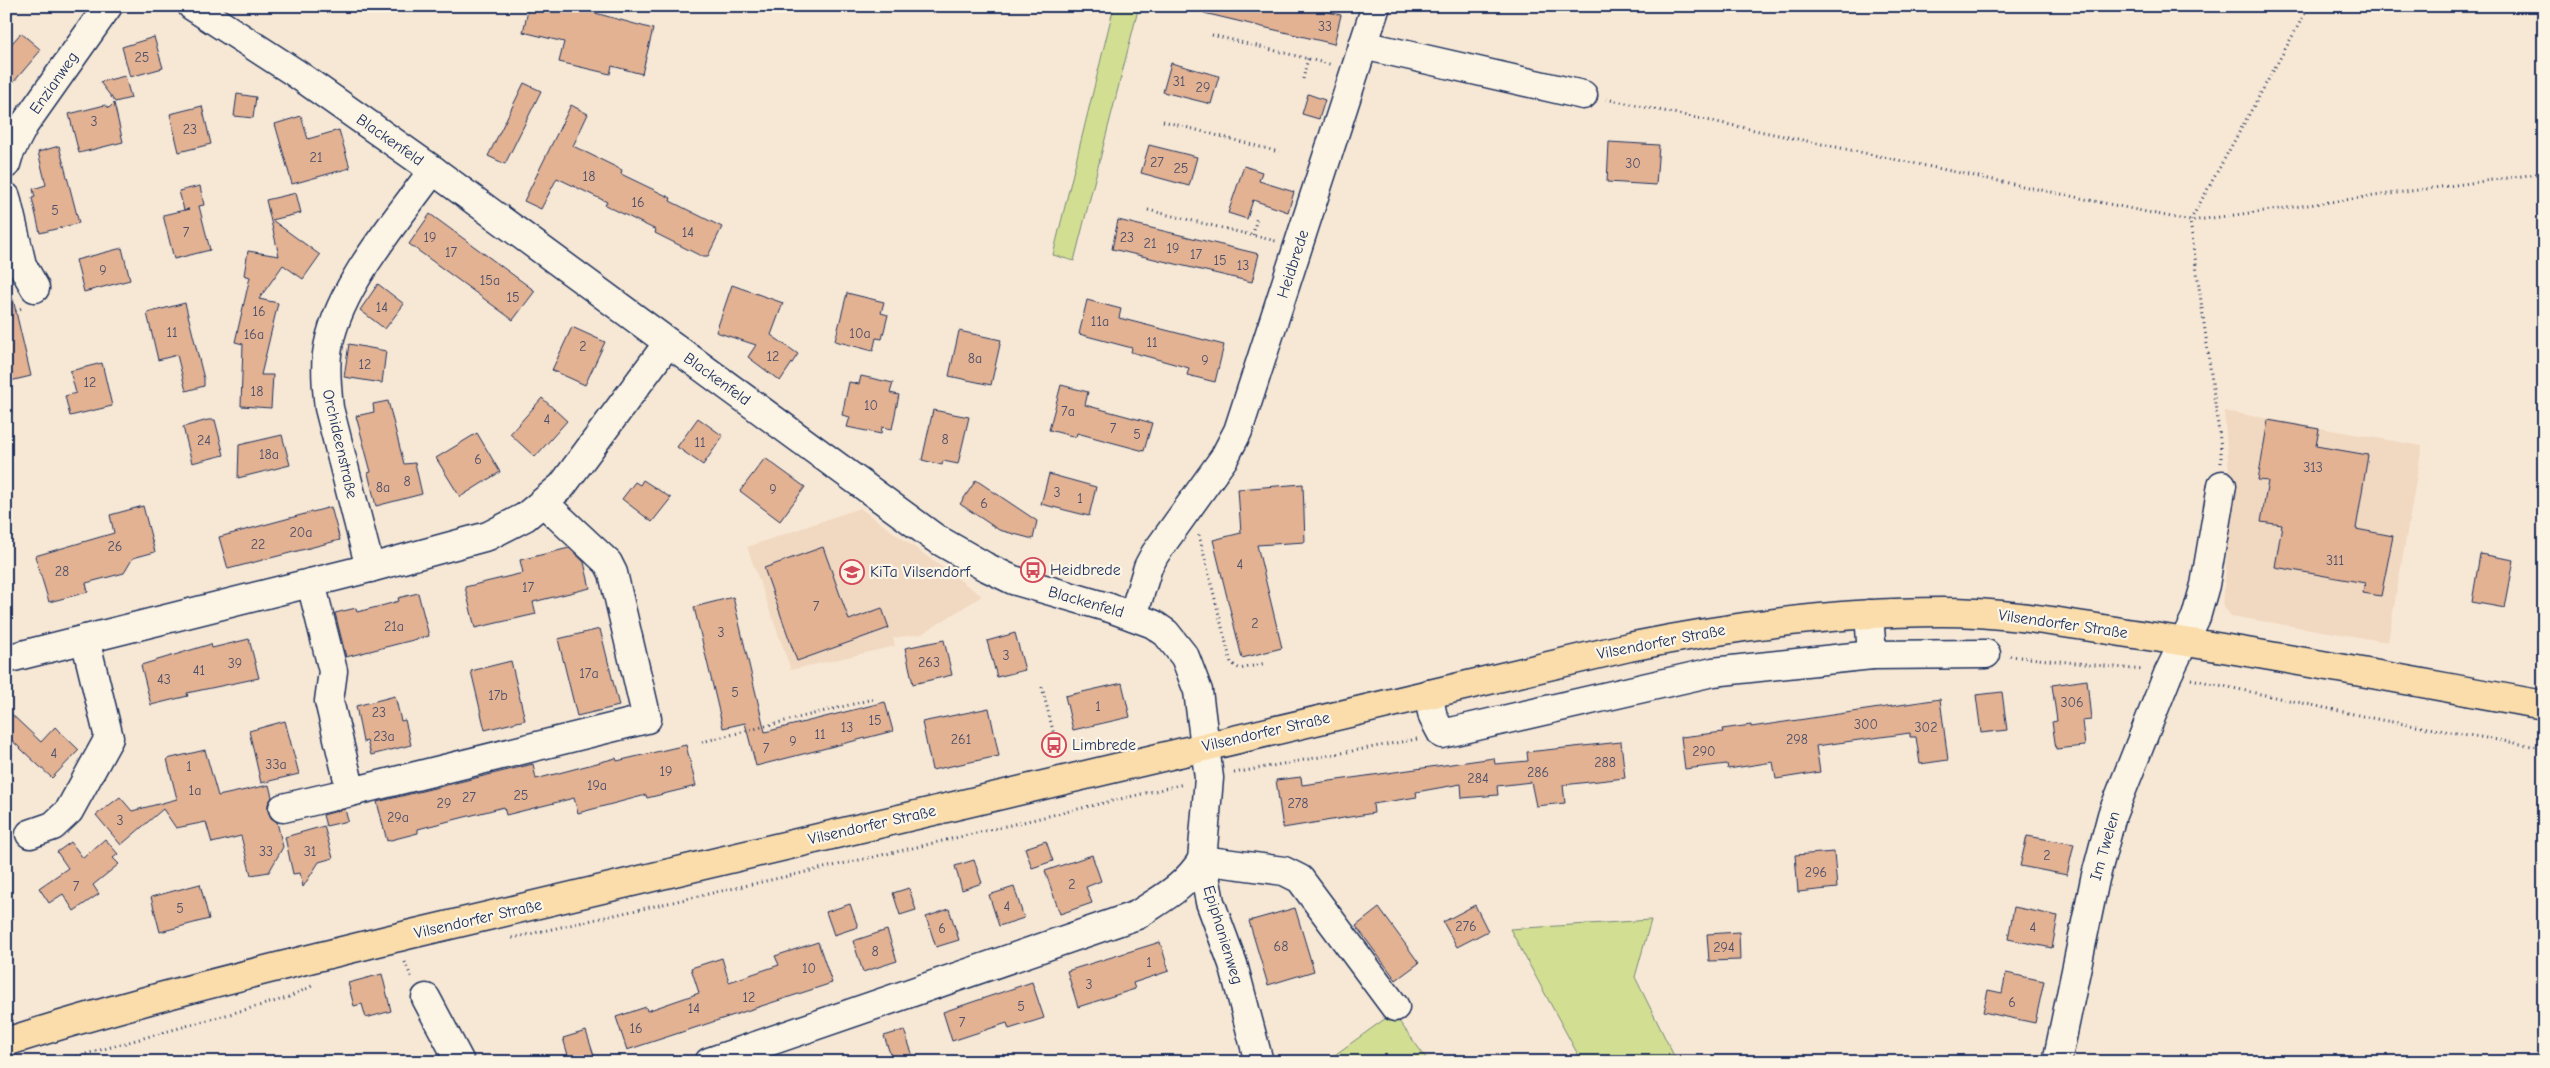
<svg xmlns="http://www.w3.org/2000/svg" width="2550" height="1068" viewBox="0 0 2550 1068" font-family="'Comic Neue',sans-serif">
<rect width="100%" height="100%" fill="#f7e8d5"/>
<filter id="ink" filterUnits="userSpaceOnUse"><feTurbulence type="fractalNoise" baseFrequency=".02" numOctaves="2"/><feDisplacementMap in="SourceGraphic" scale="10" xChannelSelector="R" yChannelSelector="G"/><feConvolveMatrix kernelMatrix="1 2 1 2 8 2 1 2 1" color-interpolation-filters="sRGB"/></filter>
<g filter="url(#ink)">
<g fill="#f1d8c1">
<polygon points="2224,411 2422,446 2388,642 2231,616 2223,606 2231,497"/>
<polygon points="860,508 982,596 922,634 893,638 895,646 791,670 747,547"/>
</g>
<g fill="#d2df92" stroke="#768778">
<polygon points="1114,6 1139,6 1074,261 1053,255"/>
<polygon points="1651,920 1635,977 1677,1062 1582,1062 1510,929"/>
<polygon points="1393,1013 1429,1062 1325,1062"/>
</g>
<g fill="#e2b293" stroke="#1b2f5e">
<polygon points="529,6 570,6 653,29 642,74 612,66 610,74 559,62 564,42 523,32"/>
<polygon points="1205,6 1305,6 1341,15 1334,44 1204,13"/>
<polygon points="21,33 41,50 6,91 6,50"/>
<polygon points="154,37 163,68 130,77 122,47"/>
<polygon points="1171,63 1219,76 1211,104 1163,92"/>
<polygon points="125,76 131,98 115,102 100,82"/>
<polygon points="524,83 541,91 505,164 488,156"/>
<polygon points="237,94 256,97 253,118 234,116"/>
<polygon points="1308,94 1325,100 1319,119 1302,114"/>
<polygon points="114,103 123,142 79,153 69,114 105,105 109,108"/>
<polygon points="571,105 588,114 573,146 622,170 621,174 671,198 670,201 722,227 708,256 701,256 655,233 656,230 605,205 607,202 557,178 541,209 524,201"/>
<polygon points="202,106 211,144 179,152 170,114"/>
<polygon points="301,116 308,139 339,130 350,168 292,184 275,124"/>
<polygon points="1609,142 1659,145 1656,185 1607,182"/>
<polygon points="1149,145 1197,157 1189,186 1141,173"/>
<polygon points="59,146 79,223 40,233 32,198 35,197 33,189 46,185 38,152"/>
<polygon points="1244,166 1262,172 1259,181 1294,192 1288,212 1253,200 1247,219 1228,213"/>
<polygon points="200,186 204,205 199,206 210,250 174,259 163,215 189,209 184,210 179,191"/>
<polygon points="296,193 301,213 272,220 320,255 303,279 283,265 259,299 278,303 261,375 273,375 271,408 241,406 243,344 235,342 250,277 244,275 248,251 279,256 266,200"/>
<polygon points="430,214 535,291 513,320 409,244"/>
<polygon points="1118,220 1259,254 1252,282 1112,249"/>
<polygon points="122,248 130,280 84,292 76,260"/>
<polygon points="378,284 404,304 385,329 360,310"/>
<polygon points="732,285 783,303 771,335 798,354 780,381 748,357 756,345 716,332"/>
<polygon points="847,293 884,302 881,313 888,315 882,339 876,338 873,351 835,341"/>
<polygon points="13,299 31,376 6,382 6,300"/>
<polygon points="1087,300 1121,309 1119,318 1224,345 1215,382 1187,375 1189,368 1131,352 1132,348 1079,334"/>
<polygon points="185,303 204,379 204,386 186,391 177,355 158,360 147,313"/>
<polygon points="572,327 605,342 585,385 552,370"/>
<polygon points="959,331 1001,340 991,385 949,376"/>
<polygon points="349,344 386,351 382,383 344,377"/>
<polygon points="102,363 112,406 70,416 65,396 76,393 70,371"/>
<polygon points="861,376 893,383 890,393 899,395 892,429 882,427 881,434 847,427 850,417 842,415 849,382 859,384"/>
<polygon points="1061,385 1088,392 1085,405 1152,423 1144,451 1077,433 1076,437 1049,430"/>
<polygon points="542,398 567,421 535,457 510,434"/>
<polygon points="388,401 404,464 415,463 422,494 376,506 368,473 371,472 356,416 374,412 373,404"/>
<polygon points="933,410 969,417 958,464 943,461 942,465 922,460"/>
<polygon points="698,418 723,436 703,465 677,447"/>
<polygon points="208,420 215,420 224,455 192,463 183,427"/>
<polygon points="2268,420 2319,429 2316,446 2368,455 2356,529 2393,536 2381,596 2363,593 2365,583 2275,567 2282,525 2261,522 2268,481 2258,480"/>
<polygon points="477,433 500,472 460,497 436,458"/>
<polygon points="282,435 290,465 238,478 239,445"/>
<polygon points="765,458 805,487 780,521 740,491"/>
<polygon points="1049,474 1096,487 1089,516 1041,504"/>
<polygon points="643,480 671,498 652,522 622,499 635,482 640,485"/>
<polygon points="976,480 1037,521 1033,539 999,530 960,504"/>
<polygon points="1303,484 1305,542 1257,545 1282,648 1242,658 1213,540 1241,533 1238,489"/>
<polygon points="143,506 155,552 133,558 124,573 86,583 88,592 49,602 35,556 114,533 110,515"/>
<polygon points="331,507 340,540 228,569 219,537"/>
<polygon points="823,547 849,620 882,608 889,628 797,661 764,568"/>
<polygon points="569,548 584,562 590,588 533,602 536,614 475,628 465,587 523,573 520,560"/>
<polygon points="2480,554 2514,560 2505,608 2472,602"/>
<polygon points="418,593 429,636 346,657 335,613 356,608 357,612 381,606 399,601 398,598"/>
<polygon points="733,597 765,732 885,702 893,731 756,766 745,723 723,728 694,607"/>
<polygon points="600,629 619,706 577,716 558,639"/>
<polygon points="1015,633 1025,670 997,677 987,641"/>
<polygon points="249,639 259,678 187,693 188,696 151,705 141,665 211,644 212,648"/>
<polygon points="944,640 952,675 913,684 905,648"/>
<polygon points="511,661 525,720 485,730 471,671"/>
<polygon points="2087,680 2091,720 2082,721 2085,746 2056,749 2052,722 2057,721 2052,685"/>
<polygon points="1122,683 1130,717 1073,730 1065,696"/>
<polygon points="2002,692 2007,730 1981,733 1976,695"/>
<polygon points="395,696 401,721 405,720 411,745 371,755 367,741 363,742 356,706"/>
<polygon points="1940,699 1948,760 1920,764 1916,737 1910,737 1910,733 1816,746 1820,772 1776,779 1773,762 1728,769 1727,764 1685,769 1681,737 1723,732 1722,729 1751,725 1751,727"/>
<polygon points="989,708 999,756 932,770 922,722"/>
<polygon points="6,709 41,742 55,727 79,750 52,778 6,735"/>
<polygon points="285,721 299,774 261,783 249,731"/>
<polygon points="1621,742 1625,778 1563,785 1565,803 1536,806 1531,782 1497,786 1498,795 1462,798 1461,784 1416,792 1417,797 1373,804 1374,813 1283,828 1276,780 1301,777 1302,785 1494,758 1495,764 1528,761 1527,752"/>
<polygon points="686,745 696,786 647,798 646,795 578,813 574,798 506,815 504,807 418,829 418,833 387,841 377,802 533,764 536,779 616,758 617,761"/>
<polygon points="205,750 218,796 269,785 272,797 268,804 268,811 271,818 277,822 283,847 269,872 251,875 241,836 212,843 206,822 176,828 163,809 121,845 96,815 120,797 132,811 177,799 167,759"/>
<polygon points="345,809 348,821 326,826 323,815"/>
<polygon points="324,826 333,858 319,862 303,887 300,873 293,874 285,837"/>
<polygon points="2027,836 2074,844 2067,875 2020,866"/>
<polygon points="105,839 118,854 113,858 119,864 93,885 99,894 74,911 63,894 49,903 39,888 68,868 57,852 71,842 83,858"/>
<polygon points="1046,841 1053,861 1032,868 1025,848"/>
<polygon points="1834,852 1837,888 1798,892 1795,855"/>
<polygon points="1092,855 1101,881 1086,887 1092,903 1060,914 1045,871"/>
<polygon points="974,860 982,883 962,890 955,866"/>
<polygon points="200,884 209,919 160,932 151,897"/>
<polygon points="1014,887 1024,918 999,926 989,895"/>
<polygon points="909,888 916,910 900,915 893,893"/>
<polygon points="850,904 858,927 834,935 826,912"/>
<polygon points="1475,905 1488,931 1457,947 1443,922"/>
<polygon points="2014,907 2058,916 2052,948 2008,939"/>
<polygon points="1295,908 1314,971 1268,985 1249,921"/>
<polygon points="1379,908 1419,963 1396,980 1356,926"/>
<polygon points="949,909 959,940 936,947 926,917"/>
<polygon points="887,930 897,961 863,972 853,941"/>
<polygon points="1739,932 1740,960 1709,961 1707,934"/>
<polygon points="818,942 832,983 627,1050 616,1017 646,1007 647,1011 699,993 691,968 722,958 729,982 779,965 775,956"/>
<polygon points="1160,942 1169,971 1133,983 1135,989 1078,1007 1067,971"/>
<polygon points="2006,973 2044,981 2035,1023 1983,1012 1988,990 2002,993"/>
<polygon points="382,974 391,1011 366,1018 362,1004 354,1006 348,983"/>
<polygon points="1032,982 1044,1018 1009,1029 1007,1023 952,1041 943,1012"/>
<polygon points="904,1030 915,1062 893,1062 884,1036"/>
<polygon points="586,1031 596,1062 570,1062 563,1038"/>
</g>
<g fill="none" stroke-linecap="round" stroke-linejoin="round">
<defs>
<g id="minor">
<polyline points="192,6 294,72 433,170 935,538 984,566 1013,580 1110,608 1153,624 1166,633 1185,657 1198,691 1209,778 1202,860 1210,902 1233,964 1259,1062"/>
<polyline points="1363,45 1583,95"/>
<polyline points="6,164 9,154 24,125 108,6"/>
<polyline points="6,197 22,265 35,288"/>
<path d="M370,568L329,408C327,390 325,372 327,354C335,290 396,222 433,170"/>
<polyline points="311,583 333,671 329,701 351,792 647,719 613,573 608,563 544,503"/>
<polyline points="1869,614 1872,655"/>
<polyline points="1133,616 1148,567 1155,554 1224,458 1238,431 1376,6"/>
<polyline points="6,659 370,568 488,536 525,517 562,486 668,343"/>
<polyline points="1428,694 1433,717 1442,734 1713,672 1872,655 1986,654"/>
<polyline points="283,808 351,792"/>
<polyline points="30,834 53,826 69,811 109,738 85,639"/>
<polyline points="1202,860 1284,871 1300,879 1395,1007"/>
<polyline points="426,998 460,1062"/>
<path d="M709,1062L1137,915C1164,897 1184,888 1202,860"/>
<polyline points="2057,1062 2095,879 2112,815 2168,674 2196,617 2205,585 2222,485"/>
</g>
<path id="major" d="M6,1042C138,1000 273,968 407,935L1629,647C1732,626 1836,612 1942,612C2009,612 2075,625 2141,635C2275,655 2410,681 2544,705"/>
</defs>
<use href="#minor" stroke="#1b2f5e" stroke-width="31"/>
<use href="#major" stroke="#1b2f5e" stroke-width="31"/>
<g stroke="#1b2f5e" stroke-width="3" stroke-dasharray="1 4" stroke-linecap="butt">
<polyline points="1212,35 1333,65"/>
<polyline points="1303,79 1308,58"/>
<polyline points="1606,99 2190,221 2544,173"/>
<polyline points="1163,121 1279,152"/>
<polyline points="1148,210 1276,241"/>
<polyline points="1253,235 1257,216"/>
<polyline points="6,314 22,308"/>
<polyline points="2221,463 2221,447 2190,221 2309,6"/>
<polyline points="1199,535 1231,663 1240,669 1266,663"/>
<polyline points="2010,656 2143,670"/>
<polyline points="2191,679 2381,720 2544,748"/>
<polyline points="1042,687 1057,747"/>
<polyline points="702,742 873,699"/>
<polyline points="1234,773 1417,739"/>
<polyline points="512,938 904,850 1184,784"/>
<polyline points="405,962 412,979"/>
<polyline points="57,1062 287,998 314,985"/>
</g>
<use href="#minor" stroke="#fcf5e5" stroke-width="28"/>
<use href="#major" stroke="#faddab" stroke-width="28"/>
</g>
</g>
<defs>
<symbol id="bus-ring" viewBox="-11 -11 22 22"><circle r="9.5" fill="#fcf5e5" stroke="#d1495b" stroke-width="1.5"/><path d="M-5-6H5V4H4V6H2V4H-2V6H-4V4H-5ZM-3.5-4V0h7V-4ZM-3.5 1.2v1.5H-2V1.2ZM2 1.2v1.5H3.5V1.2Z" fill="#d1495b"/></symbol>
<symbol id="school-ring" viewBox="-11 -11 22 22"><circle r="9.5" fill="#fcf5e5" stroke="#d1495b" stroke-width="1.5"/><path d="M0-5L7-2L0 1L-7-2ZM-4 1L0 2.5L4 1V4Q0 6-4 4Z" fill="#d1495b"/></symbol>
</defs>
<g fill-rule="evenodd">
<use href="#bus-ring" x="1019" y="556" width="28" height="28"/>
<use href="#school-ring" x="838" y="558" width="28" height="28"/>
<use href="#bus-ring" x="1040" y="731" width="28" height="28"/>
</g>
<g text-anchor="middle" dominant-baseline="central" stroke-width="4.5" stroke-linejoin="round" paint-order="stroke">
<g font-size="14" fill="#4d506b">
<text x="1325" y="26">33</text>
<text x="142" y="57">25</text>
<text x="1179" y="81">31</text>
<text x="1203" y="87">29</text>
<text x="94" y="121">3</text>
<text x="190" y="129">23</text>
<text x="316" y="157">21</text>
<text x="1157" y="162">27</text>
<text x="1633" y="163">30</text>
<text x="1181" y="168">25</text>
<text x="589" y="176">18</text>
<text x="638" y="202">16</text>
<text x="55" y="210">5</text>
<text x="186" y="232">7</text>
<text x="688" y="232">14</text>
<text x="430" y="237">19</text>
<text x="1127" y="237">23</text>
<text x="1150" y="243">21</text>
<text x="1173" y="248">19</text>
<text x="451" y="252">17</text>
<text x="1196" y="254">17</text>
<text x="1220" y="260">15</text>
<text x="1243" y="265">13</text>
<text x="103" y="270">9</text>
<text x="490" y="280">15a</text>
<text x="513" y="297">15</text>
<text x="382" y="307">14</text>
<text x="259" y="311">16</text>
<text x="1100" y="321">11a</text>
<text x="172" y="332">11</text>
<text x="860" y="333">10a</text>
<text x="254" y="334">16a</text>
<text x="1152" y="342">11</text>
<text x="583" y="346">2</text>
<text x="773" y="356">12</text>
<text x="975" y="358">8a</text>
<text x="1205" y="360">9</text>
<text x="365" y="364">12</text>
<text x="90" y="382">12</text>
<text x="257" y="391">18</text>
<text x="871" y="405">10</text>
<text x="1068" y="411">7a</text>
<text x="547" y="419">4</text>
<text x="1113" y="428">7</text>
<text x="1137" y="434">5</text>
<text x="945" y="439">8</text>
<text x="204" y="440">24</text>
<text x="700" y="442">11</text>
<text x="269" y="454">18a</text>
<text x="478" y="459">6</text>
<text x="2313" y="467">313</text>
<text x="407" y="481">8</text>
<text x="383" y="487">8a</text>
<text x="773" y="489">9</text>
<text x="1057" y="492">3</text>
<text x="1080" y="498">1</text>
<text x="984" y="503">6</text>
<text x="301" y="532">20a</text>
<text x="258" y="544">22</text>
<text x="115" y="546">26</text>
<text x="2335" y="560">311</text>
<text x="1240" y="564">4</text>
<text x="62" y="571">28</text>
<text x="528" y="587">17</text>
<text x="816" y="606">7</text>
<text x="1255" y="623">2</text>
<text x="394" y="626">21a</text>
<text x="721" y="632">3</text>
<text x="1006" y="655">3</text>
<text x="929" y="662">263</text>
<text x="235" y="663">39</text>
<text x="199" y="670">41</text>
<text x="589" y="673">17a</text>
<text x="164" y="679">43</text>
<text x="735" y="692">5</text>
<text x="498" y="695">17b</text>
<text x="2072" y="702">306</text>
<text x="1098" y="706">1</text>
<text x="379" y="712">23</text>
<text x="875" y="720">15</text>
<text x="1866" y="724">300</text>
<text x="847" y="727">13</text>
<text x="1926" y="727">302</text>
<text x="820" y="734">11</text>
<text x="384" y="736">23a</text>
<text x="961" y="739">261</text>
<text x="1797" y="739">298</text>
<text x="793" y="741">9</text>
<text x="766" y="748">7</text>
<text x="1704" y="751">290</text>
<text x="54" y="753">4</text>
<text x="1605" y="762">288</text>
<text x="276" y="764">33a</text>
<text x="189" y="766">1</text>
<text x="666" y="771">19</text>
<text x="1538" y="772">286</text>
<text x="1478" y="778">284</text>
<text x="597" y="785">19a</text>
<text x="195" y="790">1a</text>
<text x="521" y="795">25</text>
<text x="469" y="797">27</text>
<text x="444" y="803">29</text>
<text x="1298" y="803">278</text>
<text x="398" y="817">29a</text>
<text x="120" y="820">3</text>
<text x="266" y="851">33</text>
<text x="310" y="851">31</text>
<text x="2047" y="855">2</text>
<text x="1816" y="872">296</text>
<text x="1072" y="884">2</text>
<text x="76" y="886">7</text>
<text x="1007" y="906">4</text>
<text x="180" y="908">5</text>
<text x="1466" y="926">276</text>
<text x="2033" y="927">4</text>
<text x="942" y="928">6</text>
<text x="1281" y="946">68</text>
<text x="1724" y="947">294</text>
<text x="875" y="951">8</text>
<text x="1149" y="962">1</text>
<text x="809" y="968">10</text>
<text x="1089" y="984">3</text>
<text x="749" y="997">12</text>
<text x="2012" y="1002">6</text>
<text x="1021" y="1006">5</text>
<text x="694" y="1008">14</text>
<text x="962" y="1022">7</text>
<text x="636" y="1028">16</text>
</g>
<g font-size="16" fill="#1b2f5e" stroke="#fcf5e5">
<text transform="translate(54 83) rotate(-55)">Enzianweg</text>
<text transform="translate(390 140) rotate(35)">Blackenfeld</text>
<text transform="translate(1293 264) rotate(-72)">Heidbrede</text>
<text transform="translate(717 379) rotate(36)">Blackenfeld</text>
<text transform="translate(340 444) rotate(77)">Orchideenstraße</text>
<text transform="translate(1086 602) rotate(16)">Blackenfeld</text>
<text transform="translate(2063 624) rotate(8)">Vilsendorfer Straße</text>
<text transform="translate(1661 642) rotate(-11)">Vilsendorfer Straße</text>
<text transform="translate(1266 732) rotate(-13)">Vilsendorfer Straße</text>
<text transform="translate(872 825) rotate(-13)">Vilsendorfer Straße</text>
<text transform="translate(2105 846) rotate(-74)">Im Twelen</text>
<text transform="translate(478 919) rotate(-13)">Vilsendorfer Straße</text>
<text transform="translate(1223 935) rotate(73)">Epiphanienweg</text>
</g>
<g font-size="16" fill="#1b2f5e" stroke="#fcf5e5" text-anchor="start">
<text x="1050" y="570">Heidbrede</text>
<text x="870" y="572">KiTa Vilsendorf</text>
<text x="1072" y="745">Limbrede</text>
</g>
</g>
<rect width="2550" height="1068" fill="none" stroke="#fcf5e5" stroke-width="25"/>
<rect x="12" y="12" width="2525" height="1043" fill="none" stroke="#1b2f5e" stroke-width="2" filter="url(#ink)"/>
</svg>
